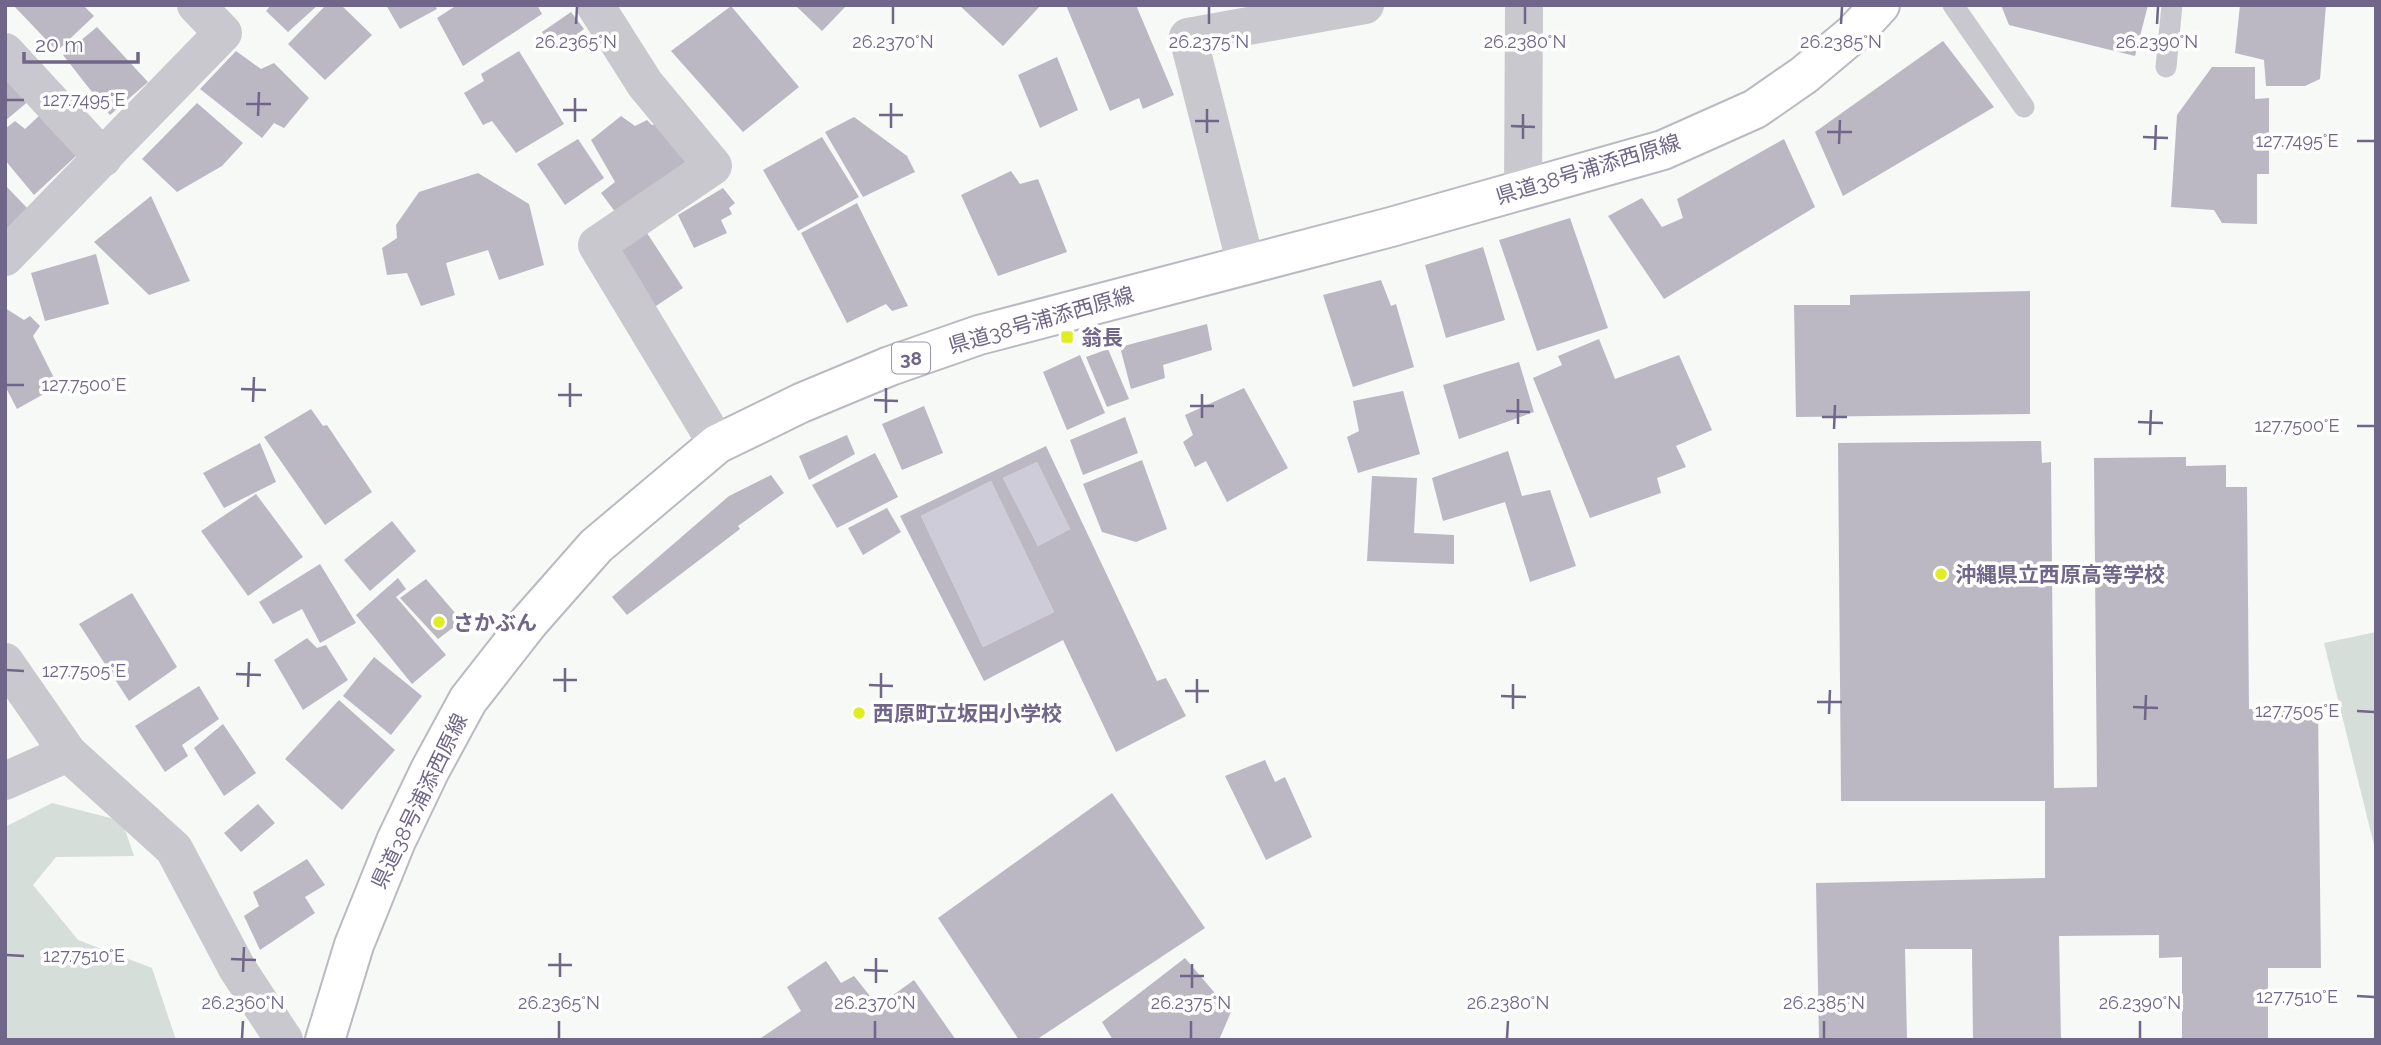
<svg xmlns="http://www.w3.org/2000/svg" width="2381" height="1045" viewBox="0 0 2381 1045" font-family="Raleway,'Noto Sans JP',sans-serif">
<rect width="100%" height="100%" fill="#f6f9f6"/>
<g fill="#d5ded9">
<polygon points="2376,632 2376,853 2324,643"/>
<polygon points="52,803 122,821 134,856 56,857 33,885 78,940 152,968 176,1040 5,1040 5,827"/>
</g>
<g fill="#ceccd8">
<polygon points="1037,462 1070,529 1038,546 1003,478"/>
<polygon points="991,481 1054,612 983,647 921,516"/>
</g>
<g fill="#bbb8c3" fill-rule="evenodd">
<polygon points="13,5 83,5 94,16 57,51"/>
<polygon points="271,5 318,5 288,32 266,11"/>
<polygon points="326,5 341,5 372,35 325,80 288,44"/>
<polygon points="386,5 435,5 437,9 400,29"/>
<polygon points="457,5 537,5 542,14 463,66 437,18"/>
<polygon points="795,5 847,5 822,31"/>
<polygon points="959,5 1041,5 1003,46"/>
<polygon points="1066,5 1136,5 1174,95 1143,109 1139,98 1110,111"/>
<polygon points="2001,5 2148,5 2135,56 2009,25"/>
<polygon points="2240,5 2326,5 2320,79 2305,86 2266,86 2264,60 2235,53"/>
<polygon points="731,6 799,87 743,132 671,51"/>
<polygon points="571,12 584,29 555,51 542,32"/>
<polygon points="97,27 148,82 110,115 63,55"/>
<polygon points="1943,41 1994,107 1843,196 1815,132"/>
<polygon points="236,51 261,69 274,63 309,98 284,128 274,123 262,138 200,89"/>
<polygon points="519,51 564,124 516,153 492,121 483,125 464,93 484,81 481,74"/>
<polygon points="1057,57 1078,110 1040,128 1018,75"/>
<polygon points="2212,67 2255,67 2255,99 2269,98 2269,174 2257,174 2257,224 2222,223 2214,210 2171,207 2177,115"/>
<polygon points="5,71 31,99 5,121"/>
<polygon points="197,103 243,143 222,166 177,192 142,159"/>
<polygon points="40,115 77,155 34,195 5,160 5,129 15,121 25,129"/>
<polygon points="621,116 635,126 647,120 652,125 659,122 689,163 616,213 601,193 615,182 591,140"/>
<polygon points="854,117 907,156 915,172 863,197 825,132"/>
<polygon points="822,137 859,197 798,231 763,170"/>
<polygon points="578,139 604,178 565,205 537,164"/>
<polygon points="1784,139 1815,207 1664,299 1608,216 1642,198 1662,227 1683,218 1677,199"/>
<polygon points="1011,171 1020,184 1038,179 1067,252 998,276 961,195"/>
<polygon points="478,173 529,204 544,265 499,280 488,250 446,263 455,295 421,306 407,273 387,275 382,248 397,238 396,225 419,192"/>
<polygon points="5,185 30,211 5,235"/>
<polygon points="723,188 735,203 729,208 732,214 721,220 727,233 694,248 678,215"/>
<polygon points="151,196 190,281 149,295 94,242"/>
<polygon points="857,203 908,306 892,311 886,304 847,323 801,233"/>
<polygon points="1570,218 1608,328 1537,351 1499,240"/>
<polygon points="645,230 683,288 650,310 613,250"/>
<polygon points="1483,247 1505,320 1446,338 1425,265"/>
<polygon points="96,254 109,304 45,321 31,273"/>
<polygon points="1381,280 1391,306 1396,304 1414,367 1353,387 1323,295"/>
<polygon points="2030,291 2030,414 1796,417 1794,305 1850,305 1850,295"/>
<polygon points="5,308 24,320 30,316 40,326 33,336 58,386 17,409 5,386"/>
<polygon points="1207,324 1212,350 1163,365 1165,378 1131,389 1120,347"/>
<polygon points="1599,339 1615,379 1679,355 1712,430 1676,446 1686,467 1657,478 1661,493 1590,518 1533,378 1562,365 1558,356"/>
<polygon points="1108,349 1129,399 1107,407 1086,357"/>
<polygon points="1080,355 1105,413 1067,430 1043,372"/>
<polygon points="1519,362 1534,412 1459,439 1443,385"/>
<polygon points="1244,388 1288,468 1227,502 1206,461 1195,467 1183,442 1193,435 1185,415"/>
<polygon points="1403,391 1420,454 1358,473 1347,437 1359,431 1353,401"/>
<polygon points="924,406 943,453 902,470 882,424"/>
<polygon points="311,409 323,426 327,425 372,492 325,525 264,437"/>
<polygon points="1125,417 1138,453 1083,475 1070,440"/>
<polygon points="847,435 855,454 809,480 799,456"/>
<polygon points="2041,441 2042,463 2051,462 2054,788 2097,787 2094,458 2186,457 2186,466 2226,465 2226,487 2247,487 2249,709 2318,709 2321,968 2268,968 2268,1040 2182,1040 2182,957 2159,958 2159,935 2059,936 2061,1040 1973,1040 1972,949 1905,949 1907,1040 1819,1040 1816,883 2045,878 2045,801 1841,801 1838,443"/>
<polygon points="260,443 276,482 224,508 203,473"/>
<path d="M1046,446L1157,681L1166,678L1186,716L1116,752L1063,640L984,681L900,516ZM1037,462L1070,529L1038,546L1003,478ZM991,481L1054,612L983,647L921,516Z"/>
<polygon points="1508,451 1522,496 1550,490 1576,566 1530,582 1505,502 1443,521 1432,478"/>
<polygon points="875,453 898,497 837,528 812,485"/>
<polygon points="1142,460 1167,529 1136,542 1102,532 1083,484"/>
<polygon points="771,475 784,493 738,526 740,529 627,615 612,597 729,496"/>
<polygon points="1372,476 1417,478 1414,533 1454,535 1454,564 1367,561"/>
<polygon points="256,494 303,557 248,596 201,531"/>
<polygon points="887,508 901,532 863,555 848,528"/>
<polygon points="392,521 416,551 370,591 344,560"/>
<polygon points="320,564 356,623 320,643 302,609 273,624 259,602"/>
<polygon points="398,578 406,589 396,597 446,655 412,684 356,615"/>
<polygon points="426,579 462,621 438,639 400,598"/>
<polygon points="132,593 177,667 129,701 79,624"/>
<polygon points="307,638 317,648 326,645 348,680 303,710 274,660"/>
<polygon points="374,657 422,696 391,735 343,696"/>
<polygon points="199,686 219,719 182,745 188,756 165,772 135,726"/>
<polygon points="339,700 395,750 342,810 285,759"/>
<polygon points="223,724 256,773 224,796 194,748"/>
<polygon points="1265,760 1275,782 1285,777 1312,837 1266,860 1225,776"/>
<polygon points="1112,793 1205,928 1036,1040 1019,1040 938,918"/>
<polygon points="258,804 275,823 241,852 224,833"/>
<polygon points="307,859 325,885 305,897 315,913 260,950 244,916 259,906 253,892"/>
<polygon points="1185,958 1231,1012 1219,1040 1113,1040 1102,1022"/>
<polygon points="826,961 841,983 854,976 878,1006 914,980 956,1040 758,1040 801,1011 787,987"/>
</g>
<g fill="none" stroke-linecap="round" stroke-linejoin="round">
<defs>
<polyline id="primary" points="325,1040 354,945 396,841 430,770 468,700 529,622 596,546 717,444 801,403 890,366 979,335 1391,227 1663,150 1755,109 1804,75 1854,33 1880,5"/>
</defs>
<use href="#primary" stroke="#bbb9c1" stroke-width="42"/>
<g stroke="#cac8cf" stroke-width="21">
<polyline points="1953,5 2024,107"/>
<polyline points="2166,67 2172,5"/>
</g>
<g stroke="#cac8cf" stroke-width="38">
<polyline points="595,5 645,84 713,166 597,245 717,444"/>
<polyline points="5,52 103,158"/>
<polyline points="1523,189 1524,5"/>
<polyline points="5,257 223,33 196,5"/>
<polyline points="1246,265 1188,37 1365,5"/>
<polyline points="5,662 68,753 174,849 237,968 284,1040"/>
<polyline points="5,781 68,753"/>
</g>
<use href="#primary" stroke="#fff" stroke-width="38"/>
</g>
<path fill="none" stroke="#706689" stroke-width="2.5" d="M576,24L577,7M893,24V7M1209,24V7M1525,24V7M1841,24L1842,7M2157,24L2158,7M7,100H24M246,104H271M563,110H587M879,115H903M258,116L259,92M1195,121H1219M575,122V98M1511,126L1535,127M891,128V103M1827,132H1852M1207,133V109M2143,137L2168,138M1523,139V114M2357,141H2374M1839,144L1840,120M2155,150L2156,125M7,385H24M241,389L266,390M558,395H582M874,400L898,401M253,402L254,377M1190,406H1214M570,407V383M1506,411L1530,412M886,413V388M1822,417H1847M1202,418V394M2138,422L2163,423M1518,424V399M2357,426H2374M1834,429L1835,405M2150,435L2151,410M7,670L24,671M236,674L261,675M553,680H577M869,685L893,686M248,687L249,662M1185,691H1209M565,692V668M1501,696L1526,697M881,698V673M1817,702H1842M1197,703V679M2133,707L2158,708M1513,709V684M2357,711L2374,712M1829,714L1830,690M2145,720L2146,695M7,955L24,956M231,959L256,960M548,965H572M864,970L888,971M243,972L244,947M1180,976H1204M560,977V953M876,983V958M1192,988V964M2357,996L2374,997M242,1038L243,1021M559,1038V1021M875,1038V1021M1191,1038V1021M1507,1038L1508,1021M1824,1038V1021M2140,1038V1021"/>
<g fill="#dfed21" stroke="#fff" stroke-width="2.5">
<rect x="1060" y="330" width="14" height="14" rx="3.5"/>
<circle cx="1941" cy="574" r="7"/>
<circle cx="439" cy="622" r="7"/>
<circle cx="859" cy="713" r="7"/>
</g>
<g text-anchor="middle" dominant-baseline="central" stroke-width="7" stroke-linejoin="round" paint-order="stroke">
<rect fill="#fff" stroke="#9b94ac" stroke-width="2" x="892" y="342.5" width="38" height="31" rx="5"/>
<g font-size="19" font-weight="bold" fill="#706689">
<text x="911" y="358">38</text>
</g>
<g font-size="21" fill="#706689" stroke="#fff">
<text transform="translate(1588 169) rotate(-17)">県道38号浦添西原線</text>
<text transform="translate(1041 320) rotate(-16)">県道38号浦添西原線</text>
<text transform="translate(419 801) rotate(-64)">県道38号浦添西原線</text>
</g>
<g font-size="21" font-weight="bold" fill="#706689" stroke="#fff" text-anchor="start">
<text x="1081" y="337">翁長</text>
<text x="1955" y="574">沖縄県立西原高等学校</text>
<text x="453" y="622">さかぶん</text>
<text x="873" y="713">西原町立坂田小学校</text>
</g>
</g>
<g font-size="18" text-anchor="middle" fill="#706689" stroke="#fff" stroke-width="7" stroke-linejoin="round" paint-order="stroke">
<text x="576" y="48">26.2365°N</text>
<text x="893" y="48">26.2370°N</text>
<text x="1209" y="48">26.2375°N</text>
<text x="1525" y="48">26.2380°N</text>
<text x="1841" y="48">26.2385°N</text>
<text x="2157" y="48">26.2390°N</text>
<text x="84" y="106">127.7495°E</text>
<text x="2297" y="147">127.7495°E</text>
<text x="84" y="391">127.7500°E</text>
<text x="2297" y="432">127.7500°E</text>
<text x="84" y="677">127.7505°E</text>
<text x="2297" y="717">127.7505°E</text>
<text x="84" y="962">127.7510°E</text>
<text x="2297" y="1003">127.7510°E</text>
<text x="243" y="1009">26.2360°N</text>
<text x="559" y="1009">26.2365°N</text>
<text x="875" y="1009">26.2370°N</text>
<text x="1191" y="1009">26.2375°N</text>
<text x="1508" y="1009">26.2380°N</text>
<text x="1824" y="1009">26.2385°N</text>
<text x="2140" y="1009">26.2390°N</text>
</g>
<rect width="2381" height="1045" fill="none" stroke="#706689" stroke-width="14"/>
<path d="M24 52v10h114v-10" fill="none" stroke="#706689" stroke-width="3.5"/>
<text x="35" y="52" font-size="21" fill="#706689" stroke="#ffffff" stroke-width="5" paint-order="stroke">20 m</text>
</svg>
